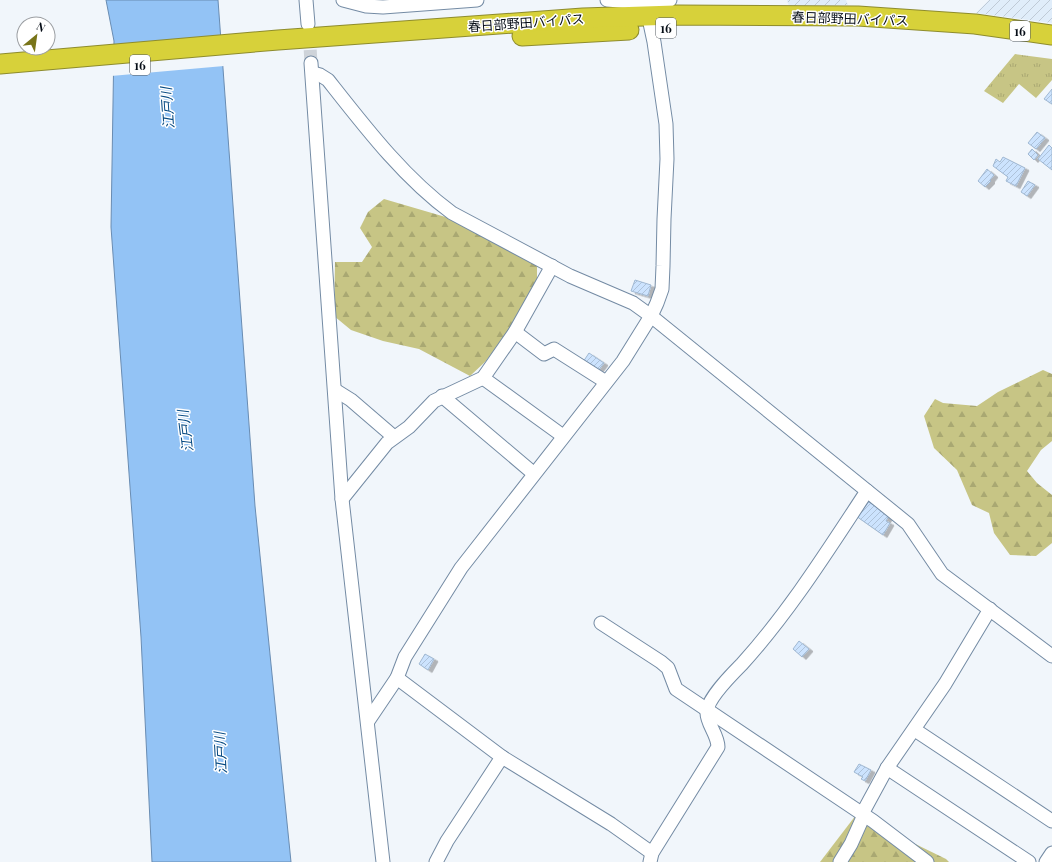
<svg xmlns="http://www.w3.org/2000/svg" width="1052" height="862" viewBox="0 0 1052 862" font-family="'Playfair Display','Noto Sans JP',serif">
<defs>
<pattern id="industrial-furrows" width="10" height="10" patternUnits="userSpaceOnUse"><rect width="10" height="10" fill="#e0edfa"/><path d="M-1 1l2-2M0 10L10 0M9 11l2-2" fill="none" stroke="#bfcad6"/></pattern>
<pattern id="grass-tufts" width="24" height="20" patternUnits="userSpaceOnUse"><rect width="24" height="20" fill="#c7c585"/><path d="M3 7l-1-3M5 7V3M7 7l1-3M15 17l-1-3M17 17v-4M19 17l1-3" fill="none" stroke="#a9a872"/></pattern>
<pattern id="forest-firs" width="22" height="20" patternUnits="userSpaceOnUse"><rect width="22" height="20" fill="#c7c585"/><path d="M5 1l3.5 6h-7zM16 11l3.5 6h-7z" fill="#a9a872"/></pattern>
<pattern id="building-hatch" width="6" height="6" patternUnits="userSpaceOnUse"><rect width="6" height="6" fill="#cce3fe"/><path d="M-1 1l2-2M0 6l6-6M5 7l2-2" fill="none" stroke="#aec2d9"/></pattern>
<filter id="shadow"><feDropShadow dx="4" dy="2.5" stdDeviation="0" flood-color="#0004"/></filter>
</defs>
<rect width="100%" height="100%" fill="#f1f6fb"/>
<g fill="url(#industrial-furrows)">
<polygon points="787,0 846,0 848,5 789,6"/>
<polygon points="989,0 1052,0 1052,23 976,13"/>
</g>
<polygon fill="url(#grass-tufts)" points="1015,54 1052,59 1052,80 1036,98 1019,84 1003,103 984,91"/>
<g fill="url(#forest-firs)">
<polygon points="384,199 466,223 537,264 537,294 485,362 470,376 419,349 383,341 351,330 334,316 335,262 362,262 372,247 360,228 368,212"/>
<polygon points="1043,370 1052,374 1052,441 1041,450 1027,471 1037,483 1052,495 1052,543 1036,556 1010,555 994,533 989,513 972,505 957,470 934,448 924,416 935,399 943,403 977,406 998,392"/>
<polygon points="856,815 946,859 949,862 820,862"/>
</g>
<polygon fill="#93c3f5" stroke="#698cb2" points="106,0 218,0 255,506 291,862 152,862 141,637 111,227 114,41"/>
<polygon fill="#f1f6fb" points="222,36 224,66 111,76 112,46"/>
<g fill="url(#building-hatch)" stroke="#a0b8d2" filter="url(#shadow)">
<polygon points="1052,89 1052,104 1044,99"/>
<polygon points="1037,132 1045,138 1036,149 1028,143"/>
<polygon points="1049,145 1052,148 1052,170 1038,159"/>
<polygon points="1032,149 1038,155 1034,160 1028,154"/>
<polygon points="1003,157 1025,168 1016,186 1006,181 1008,177 993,166 996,159 1000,162"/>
<polygon points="987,169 994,175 990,180 991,181 985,187 978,181"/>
<polygon points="1028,181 1035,185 1027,196 1021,192"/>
<polygon points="635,280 651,285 648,296 631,291"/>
<polygon points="589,353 604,363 598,371 583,362"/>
<polygon points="863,499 890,514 886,521 890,523 883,535 856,516"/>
<polygon points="799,641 809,649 802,657 793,649"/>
<polygon points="425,654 434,659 428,670 419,664"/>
<polygon points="859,764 871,770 865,781 861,779 863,777 854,772"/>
</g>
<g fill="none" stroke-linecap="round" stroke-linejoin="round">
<polyline stroke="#ced3d9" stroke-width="13" stroke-dasharray="13 6" stroke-linecap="butt" points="309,31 311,63"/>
<defs>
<g id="minor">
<polyline points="306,0 308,24"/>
<polyline points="343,0 366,6 383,7 477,0"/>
<polyline points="607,0 645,3 670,0"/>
<polyline points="311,63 342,499 383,862"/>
<path d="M313,73L320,75L328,80C365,127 404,178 452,213L570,276L633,303L651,316L908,524L942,574L1052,656"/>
<polyline points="515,332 544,354 554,349 606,382"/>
<polyline points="483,378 563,436"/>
<polyline points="335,390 351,400 394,437"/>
<polyline points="442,396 533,473"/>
<polyline points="342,499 387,443 409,427 434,401 483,378 515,332 552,266"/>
<polyline points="601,623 661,662 668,668 676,689 873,821 927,862"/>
<polyline points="397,678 502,757 611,824 652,853"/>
<polyline points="368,721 397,678 405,657 461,568 623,361 651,316 657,303 662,289 663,266 664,219 667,159 666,124 654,42 645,0"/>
<polyline points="915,730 1052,821"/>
<polyline points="887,768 1029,862"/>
<polyline points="862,814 887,768 945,684 990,609"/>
<polyline points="436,862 447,841 502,757"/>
<path d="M650,862L652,853L718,747C718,735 707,724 707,713C706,700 733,673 742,664C790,611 828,550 867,491"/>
<polyline points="840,862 851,844 864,815"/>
<polyline points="1046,862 1052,853"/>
</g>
<g id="highway">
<polyline points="522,36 629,30"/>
<polyline points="0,64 278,40 583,18 675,15 858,16 975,24 1052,35"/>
</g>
</defs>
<use href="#minor" stroke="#748ba4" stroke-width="15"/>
<use href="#highway" stroke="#8e8c2d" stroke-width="21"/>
<use href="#minor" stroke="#fff" stroke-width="13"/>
<use href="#highway" stroke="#d7d13a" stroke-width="19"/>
</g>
<g text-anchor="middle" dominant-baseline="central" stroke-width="3" stroke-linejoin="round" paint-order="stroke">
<g fill="#fff" stroke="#51565c" stroke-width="1">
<rect x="656" y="18" width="20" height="20" rx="3"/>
<rect x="1010" y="21" width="20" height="20" rx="3"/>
<rect x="130" y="55" width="20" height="20" rx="3"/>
</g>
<g font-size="12" font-weight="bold" fill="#060d16">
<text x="666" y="28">16</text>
<text x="1020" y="31">16</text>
<text x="140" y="65">16</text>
</g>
<g font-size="13" fill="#060d16" stroke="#fff">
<text transform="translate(850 18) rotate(2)">春日部野田バイパス</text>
<text transform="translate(526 22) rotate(-4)">春日部野田バイパス</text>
</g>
<g font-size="14" font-style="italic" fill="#074a82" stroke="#fff">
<text transform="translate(167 108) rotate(-94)">江戸川</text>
<text transform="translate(185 431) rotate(-97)">江戸川</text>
<text transform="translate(220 753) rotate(-93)">江戸川</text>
</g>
</g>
<g transform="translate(36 36) rotate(29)"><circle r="19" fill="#ffffff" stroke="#9b9ea2"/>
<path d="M0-3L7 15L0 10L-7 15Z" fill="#787418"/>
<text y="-6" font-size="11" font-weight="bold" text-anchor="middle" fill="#060d16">N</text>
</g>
</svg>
